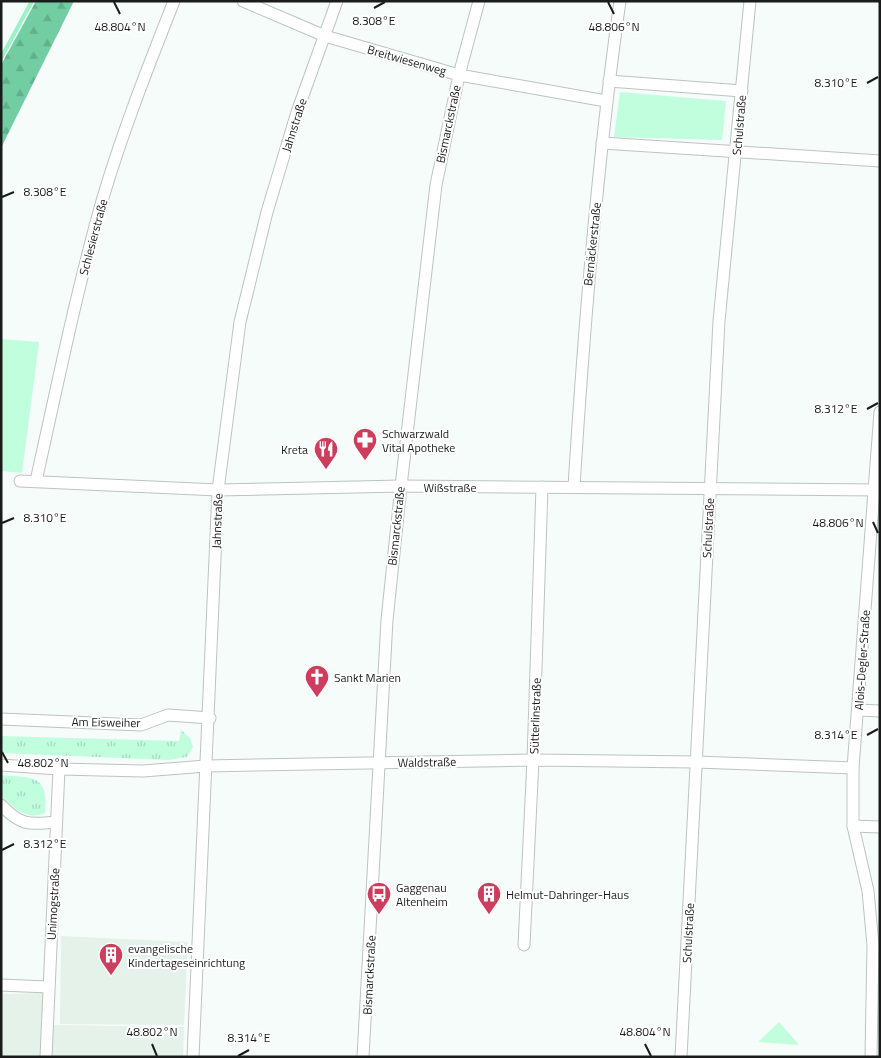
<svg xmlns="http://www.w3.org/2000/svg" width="881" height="1058" viewBox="0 0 881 1058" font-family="'Titillium Web',sans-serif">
<defs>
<pattern id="grass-tufts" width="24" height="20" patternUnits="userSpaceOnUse" patternTransform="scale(1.25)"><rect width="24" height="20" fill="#c0fede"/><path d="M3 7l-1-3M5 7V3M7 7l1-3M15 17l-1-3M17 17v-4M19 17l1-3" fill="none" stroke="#a4d9be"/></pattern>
<pattern id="forest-firs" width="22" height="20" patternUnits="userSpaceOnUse" patternTransform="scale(1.25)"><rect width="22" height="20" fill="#72cea2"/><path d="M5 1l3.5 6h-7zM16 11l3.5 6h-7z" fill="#62b08b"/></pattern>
</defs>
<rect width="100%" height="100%" fill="#f6fcf9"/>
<g fill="#e4f2ea">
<polygon points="61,936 188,942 184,1025 60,1024"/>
<polygon points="50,993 49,1025 184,1027 183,1057 1,1057 1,994"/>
</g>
<g fill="url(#grass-tufts)">
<polygon points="181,730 190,738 193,747 187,757 168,760 1,753 1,736 179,741"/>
<path d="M1,775C33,778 49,774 45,813C26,821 14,808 1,796Z"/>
</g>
<polygon fill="url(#forest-firs)" points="36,1 74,1 1,148 1,65"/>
<g fill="#c0fede">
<polygon points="620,92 726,101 722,140 614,137"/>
<polygon points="1,339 39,342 22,473 1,471"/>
<polygon points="779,1022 799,1045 758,1042"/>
</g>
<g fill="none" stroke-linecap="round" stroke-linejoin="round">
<polyline stroke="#98f4c6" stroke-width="4" points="1,58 32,1"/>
<defs>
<g id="minor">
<polyline points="243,1 325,36 459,75 606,101"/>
<polyline points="609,81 742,91"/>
<polyline points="602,143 880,161"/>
<polyline points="20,481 218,490 401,486 880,490"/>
<path d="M36,481C57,387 76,293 102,201C122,133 148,67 174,1"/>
<path d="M574,487C584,325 597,163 620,1"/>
<polyline points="858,710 880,711"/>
<polyline points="1,719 141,725 168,715 210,718"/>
<polyline points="1,765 59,769 143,771 206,766 533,760 696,762 853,768"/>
<path d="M1,805C20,825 28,825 56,822"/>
<polyline points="853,826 880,827"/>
<polyline points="524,945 533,760 542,487"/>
<polyline points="1,985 48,987"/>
<polyline points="46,1057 59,769"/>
<polyline points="193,1057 218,490 240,322 267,212 297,112 337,1"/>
<polyline points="363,1057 387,620 401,486 436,185 459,75 479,1"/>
<polyline points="681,1057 719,321 750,1"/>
<polyline points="871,1057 873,945 868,891 853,826 853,768 880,412"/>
</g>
</defs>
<use href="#minor" stroke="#bdc3c0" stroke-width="13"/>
<use href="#minor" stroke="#fff" stroke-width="11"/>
</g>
<path fill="none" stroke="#1a1c1b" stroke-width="2" d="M114,2L120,14M608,2L614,14M374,8L385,2M867,83L878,77M2,197L14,192M867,409L878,403M873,522L878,533M2,523L14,518M867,735L878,729M2,752L8,763M2,850L14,844M152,1044L157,1056M645,1044L651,1056M238,1056L249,1050"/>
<defs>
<symbol id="pharmacy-pin" viewBox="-11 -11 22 30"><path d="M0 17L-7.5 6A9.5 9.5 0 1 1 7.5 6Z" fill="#cd3e5e" stroke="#fff"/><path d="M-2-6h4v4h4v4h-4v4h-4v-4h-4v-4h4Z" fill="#fff"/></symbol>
<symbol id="restaurant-pin" viewBox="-11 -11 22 30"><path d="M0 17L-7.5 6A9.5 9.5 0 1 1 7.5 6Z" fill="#cd3e5e" stroke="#fff"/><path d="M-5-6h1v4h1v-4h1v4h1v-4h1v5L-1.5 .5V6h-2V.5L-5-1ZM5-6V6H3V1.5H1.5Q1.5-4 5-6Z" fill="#fff"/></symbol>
<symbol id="church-pin" viewBox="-11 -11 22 30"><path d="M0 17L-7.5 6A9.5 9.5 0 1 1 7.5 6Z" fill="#cd3e5e" stroke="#fff"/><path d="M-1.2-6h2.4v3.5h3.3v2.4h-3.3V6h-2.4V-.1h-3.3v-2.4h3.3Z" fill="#fff"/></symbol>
<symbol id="bus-pin" viewBox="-11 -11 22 30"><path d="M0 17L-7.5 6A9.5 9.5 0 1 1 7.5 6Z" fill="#cd3e5e" stroke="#fff"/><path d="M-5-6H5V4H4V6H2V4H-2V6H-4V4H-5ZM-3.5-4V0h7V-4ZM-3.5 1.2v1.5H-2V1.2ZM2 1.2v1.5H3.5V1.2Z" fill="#fff"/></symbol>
<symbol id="building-pin" viewBox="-11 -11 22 30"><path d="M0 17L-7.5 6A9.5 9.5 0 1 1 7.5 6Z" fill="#cd3e5e" stroke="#fff"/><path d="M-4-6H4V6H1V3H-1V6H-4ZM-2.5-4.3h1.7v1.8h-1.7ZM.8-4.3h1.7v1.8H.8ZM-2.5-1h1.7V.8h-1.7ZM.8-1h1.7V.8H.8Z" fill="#fff"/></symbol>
</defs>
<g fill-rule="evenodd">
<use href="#pharmacy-pin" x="351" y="426" width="28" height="38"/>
<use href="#restaurant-pin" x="312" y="435" width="28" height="38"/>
<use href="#church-pin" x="303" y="663" width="28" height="38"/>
<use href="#bus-pin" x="365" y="880" width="28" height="38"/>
<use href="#building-pin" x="475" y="880" width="28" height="38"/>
<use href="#building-pin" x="97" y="941" width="28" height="38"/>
</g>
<g text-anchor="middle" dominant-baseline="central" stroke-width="4" stroke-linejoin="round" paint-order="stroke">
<g font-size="12" fill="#1a1c1b" stroke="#fff">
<text transform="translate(407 60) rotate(16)">Breitwiesenweg</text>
<text transform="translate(448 124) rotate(-78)">Bismarckstraße</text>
<text transform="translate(294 125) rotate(-72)">Jahnstraße</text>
<text transform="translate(739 125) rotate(-85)">Schulstraße</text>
<text transform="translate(93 237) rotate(-75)">Schlesierstraße</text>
<text transform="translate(592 244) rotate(-84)">Bernäckerstraße</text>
<text x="450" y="487">Wißstraße</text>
<text transform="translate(217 521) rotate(-88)">Jahnstraße</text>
<text transform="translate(396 526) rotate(-84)">Bismarckstraße</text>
<text transform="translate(708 528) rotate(-87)">Schulstraße</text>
<text transform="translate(862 660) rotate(-86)">Alois-Degler-Straße</text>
<text transform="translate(535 716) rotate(-88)">Sütterlinstraße</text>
<text transform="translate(106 722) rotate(1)">Am Eisweiher</text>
<text transform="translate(427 762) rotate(-1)">Waldstraße</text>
<text transform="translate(53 904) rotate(-87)">Unimogstraße</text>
<text transform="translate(688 933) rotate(-87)">Schulstraße</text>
<text transform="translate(369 975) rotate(-87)">Bismarckstraße</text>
</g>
<g font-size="12" fill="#1a1c1b" stroke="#fff" text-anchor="start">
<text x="382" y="433">Schwarzwald<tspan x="382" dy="14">Vital Apotheke</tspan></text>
<text x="308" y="449" text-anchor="end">Kreta</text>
<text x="334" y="677">Sankt Marien</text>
<text x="396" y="887">Gaggenau<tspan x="396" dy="14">Altenheim</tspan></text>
<text x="506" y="894">Helmut-Dahringer-Haus</text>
<text x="128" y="948">evangelische<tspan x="128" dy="14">Kindertageseinrichtung</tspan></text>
</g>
</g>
<g font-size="12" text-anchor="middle" fill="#1a1c1b" stroke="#fff" stroke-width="4" stroke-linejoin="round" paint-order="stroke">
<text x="374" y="25">8.308°E</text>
<text x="120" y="31">48.804°N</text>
<text x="614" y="31">48.806°N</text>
<text x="836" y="87">8.310°E</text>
<text x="45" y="196">8.308°E</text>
<text x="836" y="413">8.312°E</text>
<text x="45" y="522">8.310°E</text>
<text x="838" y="527">48.806°N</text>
<text x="836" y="739">8.314°E</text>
<text x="43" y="767">48.802°N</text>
<text x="45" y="848">8.312°E</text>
<text x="152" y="1036">48.802°N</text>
<text x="645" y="1036">48.804°N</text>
<text x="249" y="1042">8.314°E</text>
</g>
<rect width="881" height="1058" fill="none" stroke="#1a1c1b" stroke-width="5"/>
</svg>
